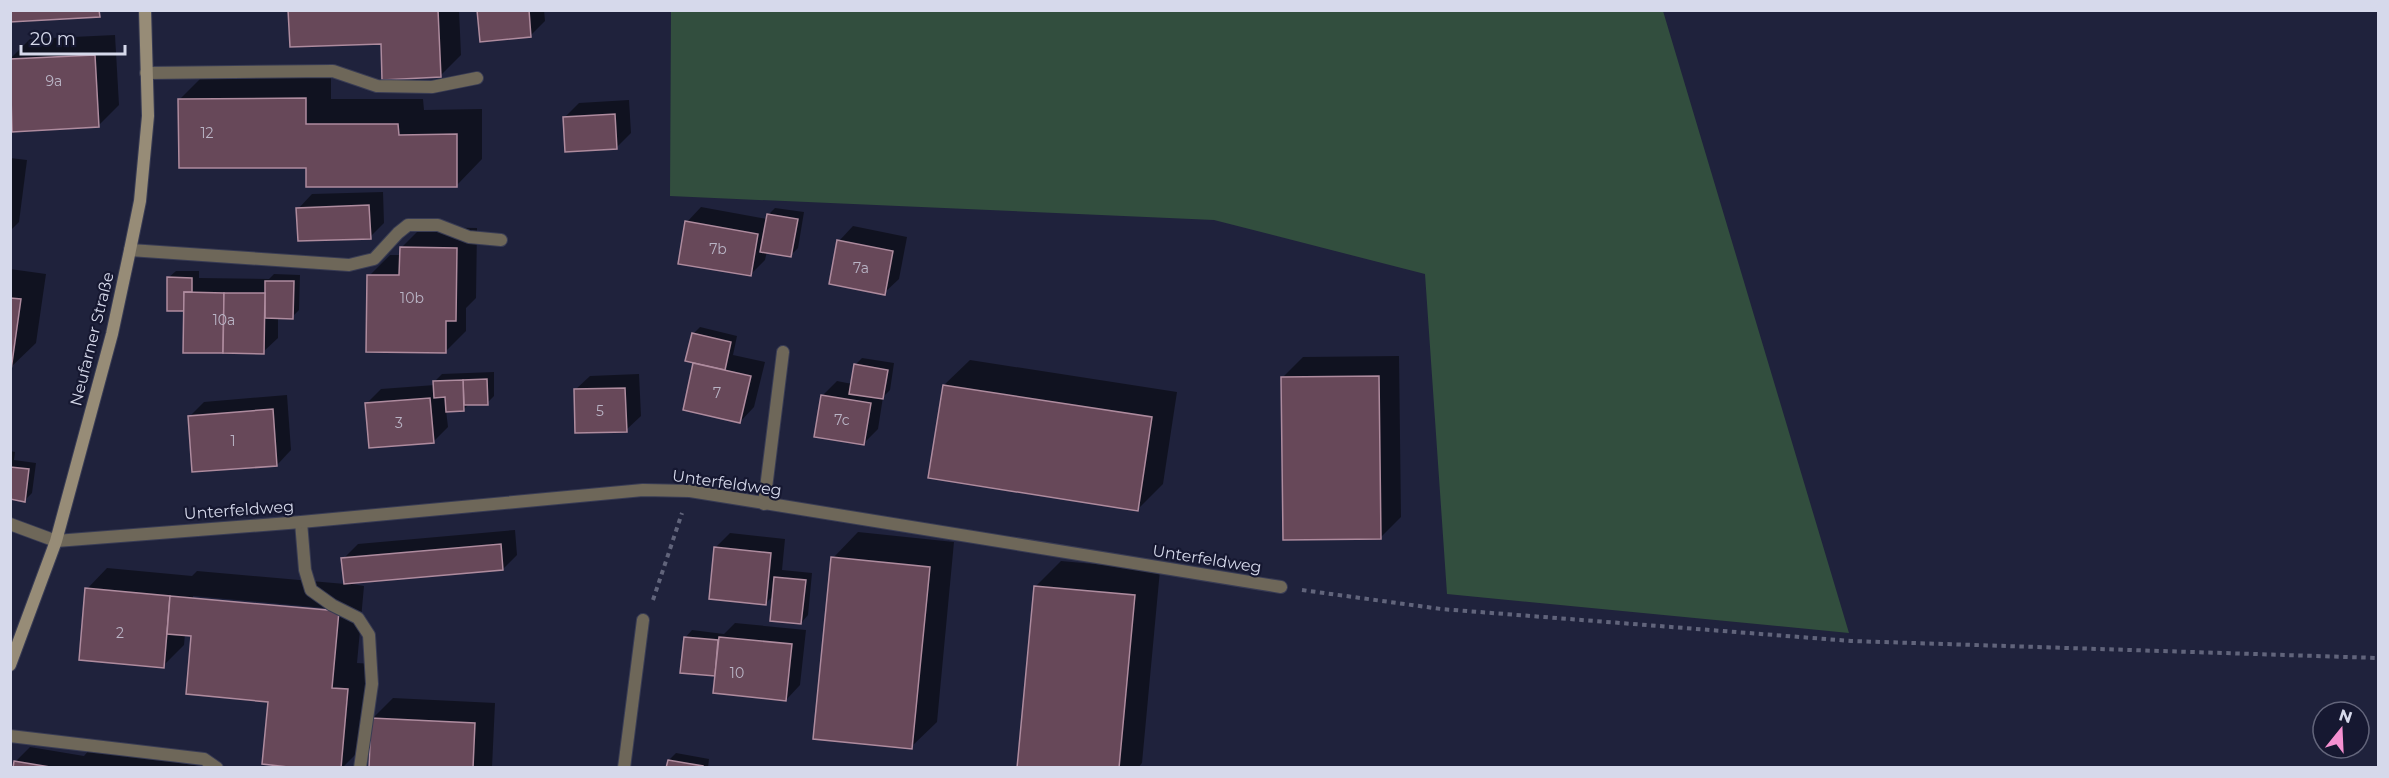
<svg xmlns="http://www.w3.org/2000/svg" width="2389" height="778" viewBox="0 0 2389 778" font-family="Montserrat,sans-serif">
<rect width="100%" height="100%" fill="#1f223c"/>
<polygon fill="#324e3e" points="671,11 1663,11 1849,633 1447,594 1425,274 1214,220 670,196"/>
<g fill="#0007" fill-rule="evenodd">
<polygon points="289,10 459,10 461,55 440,76 382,42"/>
<polygon points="478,10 544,10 545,21 530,36"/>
<polygon points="115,35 119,105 98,126 10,59 30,39"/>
<polygon points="331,73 331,99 423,99 424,110 482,109 482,159 457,185 308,166 180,99 205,74"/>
<polygon points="629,100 631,133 616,148 564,118 579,103"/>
<polygon points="10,158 27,160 19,222 10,231"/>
<polygon points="383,192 384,223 370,237 298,209 312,194"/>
<polygon points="701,207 767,219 768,215 775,208 804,212 798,248 791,255 767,251 765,260 750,275 687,222"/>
<polygon points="853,226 907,237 899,279 884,293 839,241"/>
<polygon points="422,227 477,228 476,298 466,308 466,331 445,352 369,276 390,255 401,255 401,248"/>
<polygon points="10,269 46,274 36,343 10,368"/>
<polygon points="176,271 199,271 199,278 269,279 274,274 300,275 299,310 292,317 278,317 278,338 263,352 185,308 168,278"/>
<polygon points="700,327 737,336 733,355 765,362 754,407 740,422 695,364 696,362 693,334"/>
<polygon points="1399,356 1401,517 1380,538 1282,378 1303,357"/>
<polygon points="862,358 894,363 890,390 883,397 878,429 864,443 822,396 837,381 852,384 855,365"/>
<polygon points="970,360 1177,392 1163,484 1137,510 944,385"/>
<polygon points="494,372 494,396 487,403 469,404 463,410 446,410 448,427 433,442 367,403 381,389 435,385 435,381 442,374"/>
<polygon points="639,374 641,416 626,430 575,390 590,376"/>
<polygon points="287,395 291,450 277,465 190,416 204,402"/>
<polygon points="10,451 15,452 14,460 36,463 32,493 25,500 10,498"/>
<path d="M515,530L517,555L503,569L347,583L364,586L357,663L373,664L366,744L342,768H313L270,700L193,635L185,634L184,645L163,666L87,589L107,568L192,576L197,571L345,584L343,559L358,544ZM193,596L347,610V613L193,599Z"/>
<polygon points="858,532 954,542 937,722 911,747 833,558"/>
<polygon points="730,533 785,539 782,570 812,573 808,615 801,623 774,595 766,603 715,548"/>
<polygon points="1061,561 1160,570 1142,763 1138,768 1019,768 1035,587"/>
<polygon points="735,623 806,630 800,685 786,700 716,675 685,638 692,630 724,634"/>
<polygon points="393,698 495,703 492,768 370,768 372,719"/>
<polygon points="30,747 84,756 90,749 213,768 14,768 15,762"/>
<polygon points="676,753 709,759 708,768 668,768 669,760"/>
</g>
<g fill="#674859" stroke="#ae8b9e" stroke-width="1.5">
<polygon points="10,10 99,10 100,17 10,22"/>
<polygon points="288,10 438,10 441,77 382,80 381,44 290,47"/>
<polygon points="477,10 529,10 531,37 480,42"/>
<polygon points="95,55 99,127 12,132 10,59"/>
<polygon points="306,98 306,124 398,124 399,135 457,134 457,187 306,187 306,168 179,168 178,99"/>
<polygon points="615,114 617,149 565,152 563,117"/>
<polygon points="369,205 371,239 298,241 296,208"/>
<polygon points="767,214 798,219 791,257 760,252"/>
<polygon points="685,221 758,234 751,276 678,264"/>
<polygon points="837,240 893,251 885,295 829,284"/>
<polygon points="400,247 457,248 456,321 446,321 446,353 366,352 367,275 399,275"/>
<polygon points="167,277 192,278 192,292 184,292 184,311 167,311"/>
<polygon points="265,281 294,281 293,319 265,318"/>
<polygon points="184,292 224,293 223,353 183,353"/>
<polygon points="224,293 265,293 264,354 223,353"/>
<polygon points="10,298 21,299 11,370 10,370"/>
<polygon points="692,333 731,342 725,370 685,361"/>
<polygon points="693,363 751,376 740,423 683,410"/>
<polygon points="854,364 888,370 883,399 849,394"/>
<polygon points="1379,376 1381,539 1283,540 1281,377"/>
<polygon points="487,379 488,405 464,405 463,380"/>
<polygon points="463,380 464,411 446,412 445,397 434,398 433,381"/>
<polygon points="943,385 1152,417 1138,511 928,478"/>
<polygon points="625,388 627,432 575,433 574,389"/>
<polygon points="821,395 871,403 864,445 814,437"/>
<polygon points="430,398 434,443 369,448 365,403"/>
<polygon points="273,409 277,466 192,472 188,416"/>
<polygon points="10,467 29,469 25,502 10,499"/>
<polygon points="501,544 503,570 344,584 341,558"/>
<polygon points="714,547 771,553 766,605 709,599"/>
<polygon points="831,557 930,567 912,749 813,739"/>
<polygon points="774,577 806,580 801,624 770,621"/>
<polygon points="1034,586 1135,595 1119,768 1017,768"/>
<polygon points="85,588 170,596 164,668 79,660"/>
<polygon points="170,596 339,611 332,688 348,689 341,768 297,768 262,764 268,702 186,694 191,636 167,634"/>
<polygon points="684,637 718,640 715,676 680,673"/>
<polygon points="719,637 792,644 786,701 713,693"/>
<polygon points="371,718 475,723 473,768 369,768"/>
<polygon points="668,760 703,766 703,768 666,768"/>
<polygon points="14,761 56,768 13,768"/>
</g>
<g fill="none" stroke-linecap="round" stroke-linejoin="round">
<defs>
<g id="service">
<polyline points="146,73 333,71 377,86 432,87 477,78"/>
<polyline points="130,250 349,265 374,259 398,233 408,225 438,225 469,237 501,240"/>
<polyline points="764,504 783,352"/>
<polyline points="301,522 305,570 311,590 332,605 358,618 369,635 372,684 360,768"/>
<polyline points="10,524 56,541"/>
<polyline points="10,736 204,759 217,768"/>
</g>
<g id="minor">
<polyline points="56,541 301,522 643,490 690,491 1281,587"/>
<polyline points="624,768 643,620"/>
</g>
<polyline id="secondary" points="10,665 56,541 112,334 130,250 140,201 148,116 145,10"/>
</defs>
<use href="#service" stroke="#393c54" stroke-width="14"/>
<use href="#minor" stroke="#393c54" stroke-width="14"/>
<use href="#secondary" stroke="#393c54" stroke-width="14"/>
<g stroke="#61647b" stroke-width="4" stroke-dasharray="4.5 4.5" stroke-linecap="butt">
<polyline points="1302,590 1441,609 1851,641 2378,658"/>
<polyline points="653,600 682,513"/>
</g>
<use href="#service" stroke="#6e6759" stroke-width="12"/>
<use href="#minor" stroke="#6e6759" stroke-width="12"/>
<use href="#secondary" stroke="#978c77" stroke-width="12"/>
</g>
<g text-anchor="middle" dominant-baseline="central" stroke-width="4.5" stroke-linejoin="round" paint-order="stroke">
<g font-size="14" fill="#bab5c6">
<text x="54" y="81">9a</text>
<text x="207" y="133">12</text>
<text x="718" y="249">7b</text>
<text x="861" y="268">7a</text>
<text x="412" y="298">10b</text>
<text x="224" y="320">10a</text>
<text x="717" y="393">7</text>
<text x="600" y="411">5</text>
<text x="842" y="420">7c</text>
<text x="399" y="423">3</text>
<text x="233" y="441">1</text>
<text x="120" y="633">2</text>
<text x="737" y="673">10</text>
</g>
<g font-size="16" fill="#d6d9eb" stroke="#161831">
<text transform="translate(92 339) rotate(-76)">Neufarner Straße</text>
<text transform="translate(727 483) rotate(8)">Unterfeldweg</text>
<text transform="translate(239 510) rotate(-4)">Unterfeldweg</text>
<text transform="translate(1207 559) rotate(9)">Unterfeldweg</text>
</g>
</g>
<rect width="2389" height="778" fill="none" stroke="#d6d9eb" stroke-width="24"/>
<g transform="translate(2341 730) rotate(18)"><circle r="28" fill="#161831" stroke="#63657b" stroke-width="1.5"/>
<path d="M0-4.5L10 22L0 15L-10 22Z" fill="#f591d1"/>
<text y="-9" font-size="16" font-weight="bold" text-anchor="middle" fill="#d6d9eb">N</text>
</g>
<path d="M21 45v9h104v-9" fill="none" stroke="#d6d9eb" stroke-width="3"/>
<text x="30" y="45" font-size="18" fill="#d6d9eb" stroke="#161831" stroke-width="4.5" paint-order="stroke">20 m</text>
</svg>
